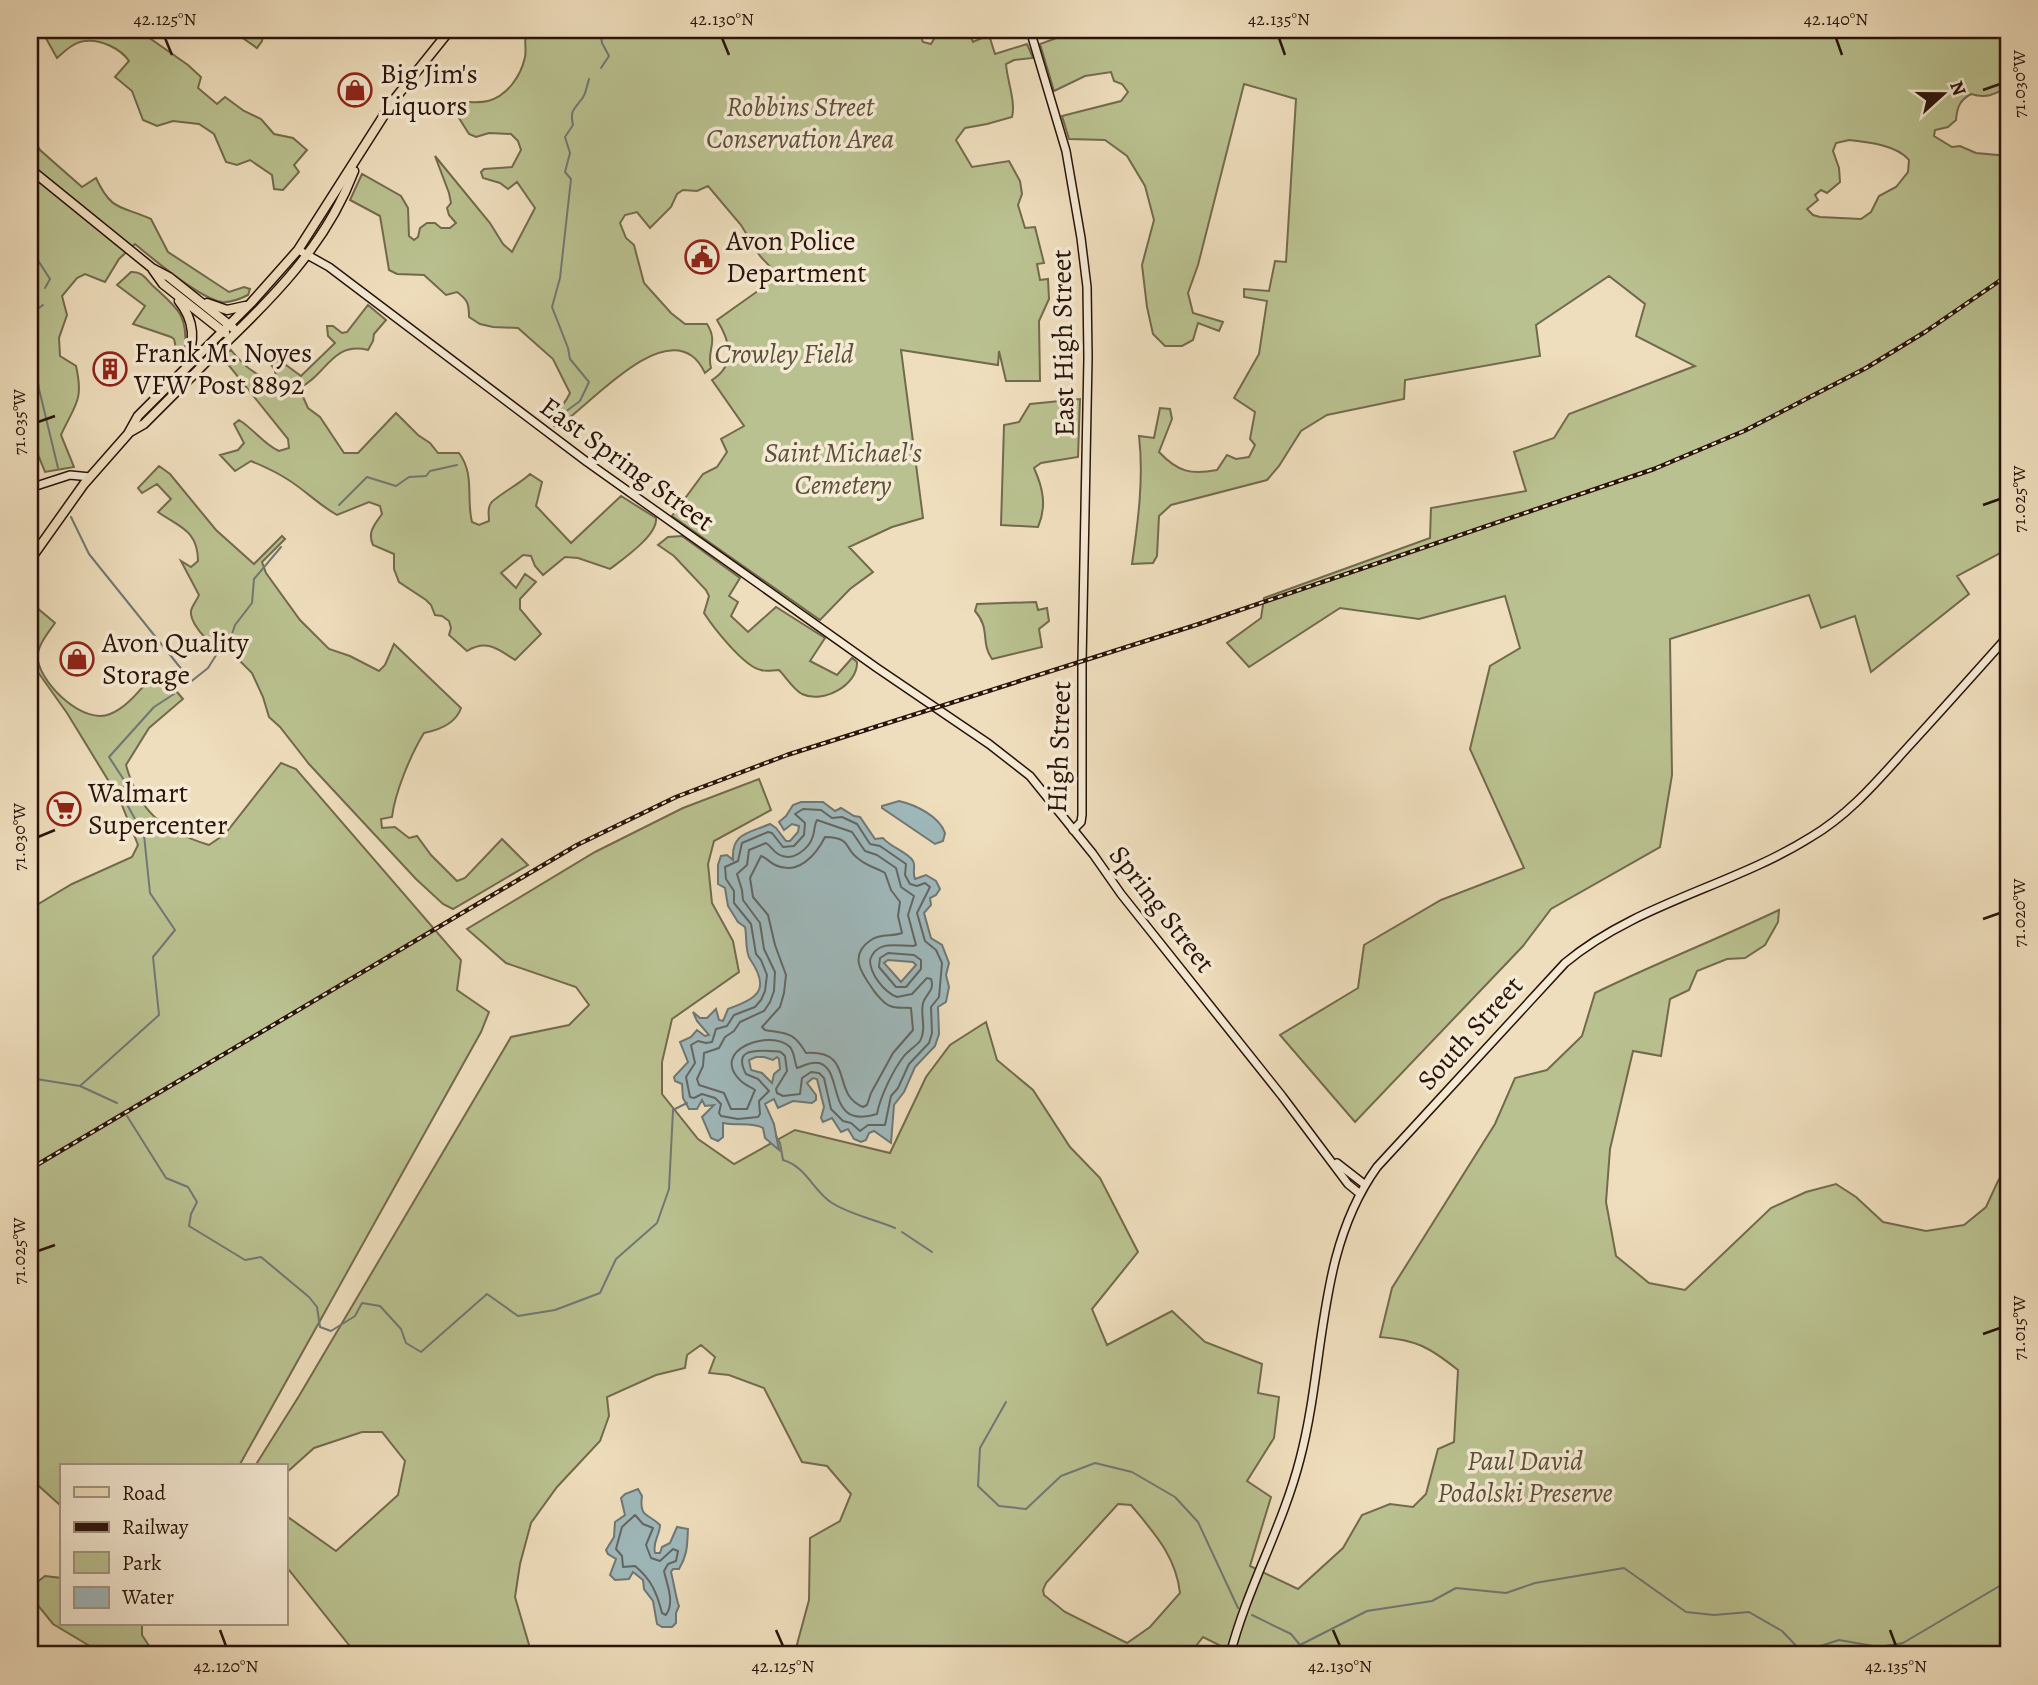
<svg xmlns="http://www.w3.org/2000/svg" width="2038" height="1685" viewBox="0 0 2038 1685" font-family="Alegreya,serif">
<rect width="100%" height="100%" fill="#efdebd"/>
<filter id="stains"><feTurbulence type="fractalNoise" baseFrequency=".00286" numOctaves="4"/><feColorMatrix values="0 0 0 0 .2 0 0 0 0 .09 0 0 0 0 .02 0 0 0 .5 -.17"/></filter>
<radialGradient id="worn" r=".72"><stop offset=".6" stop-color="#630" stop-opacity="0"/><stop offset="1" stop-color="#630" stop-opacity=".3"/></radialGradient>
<g fill="#bac190" stroke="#726a4d" stroke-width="2" fill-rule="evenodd">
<path d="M47,30H138L188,65L201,77L198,88L217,104L225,97L244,111L261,119L274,134L293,138L307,150L294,165L299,172L283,190L274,189L272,175L250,160L237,165L226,162L214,134L199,124L173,121L157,126L143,120L132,91L115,77L129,61C121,49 101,39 85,41C74,42 65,51 57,58L43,33Z"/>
<polygon points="231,30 259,30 263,34 262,41 257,48"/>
<path d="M527,30H918L923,42L931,44L939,30H968L973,42L989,35L995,54L1027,44L1033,58L1014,60L1006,64C1007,80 1016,102 1012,117L987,124L965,128L956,140L972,167L1009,161L1020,181L1022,194L1018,205L1025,228L1035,227L1044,263L1037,264L1040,280L1048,279L1049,299L1039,321L1040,381H1006L999,351L998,365L901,350L923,518L892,527L849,547L873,572L850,589L820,620L672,516L703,474L717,467L727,452L721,439L744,426L712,380C737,364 730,341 717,320L779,276L760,256L741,225L708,186L697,191L683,190L677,194L671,207L650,228L637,212L625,215L620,223L626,238L634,245L644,283L671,313L685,324H707C719,343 706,350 711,368L705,373C702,367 698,360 692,356C654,328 586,409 557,427L554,426C555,410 563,408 570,393L553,359L518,328L493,327L480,324L469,317C469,304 468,300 457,292L446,295L424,275L397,274L389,270C386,251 383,234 380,216L350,200L362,174L401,196L408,208L409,236L414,240L418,237L420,228L427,223H435L441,228H450L456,223L449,215L447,208L451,203L449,193L435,156L490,223L503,244L512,252L535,208L517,182L508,189L500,183L483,178L481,172L484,169L512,167L521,150L518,141L511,134L489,133L476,137L469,134L454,110L455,104C467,100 476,104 488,101C507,96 521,76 525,57C527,47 523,41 527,30Z"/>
<path d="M1070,30H2008V87C1995,94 1987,99 1971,94C1960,100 1957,107 1956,120L1948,127L1935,130L1934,136L1952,147L1960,146L1976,153L2008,156V549L1957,576L1969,594L1871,672L1855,616L1821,628L1809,595L1670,639L1672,775L1660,847L1551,909L1523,946L1355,1122L1280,1035L1358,988L1364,945L1441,900L1524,868L1470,749L1490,666L1520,648L1505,596L1419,619L1340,608L1249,667L1227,643L1261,618L1264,598L1430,538L1431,508L1526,491L1514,452L1554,438L1569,414L1695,366L1636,336L1645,304L1609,276L1536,325L1540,356L1405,380L1404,399L1327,415L1301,431L1279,466L1267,480L1171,505L1159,516L1157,556L1153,563L1132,564C1138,522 1144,478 1139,436L1154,438L1160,408L1170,409L1172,419L1159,452C1178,472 1191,475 1217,470L1227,455L1236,459L1249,457L1255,445L1250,439L1255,412L1234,398L1259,354L1267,301L1244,297V289L1269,291L1275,261L1286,262L1296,99L1244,84L1198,265L1188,293L1193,313L1223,322L1219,331L1198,323L1193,340L1182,346H1165L1153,334L1147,307L1142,265L1154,220L1145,186L1127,156L1105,140L1069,139L1062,116L1121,101L1128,92L1122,84L1114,81L1111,72L1085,76L1054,91L1040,44L1070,33ZM1849,140C1868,142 1897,145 1909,160L1908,172L1896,187L1879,196L1871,212L1861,219L1820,217L1813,215L1807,209L1818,200L1815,195L1821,190L1827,193L1840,182L1839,168L1833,151L1836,143Z"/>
<path d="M30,133L40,150L82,187L96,178C112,212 120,205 151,219L168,252L229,292L244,287L250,289L248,295C240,299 231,303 222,302C200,299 153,259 135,244L119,259L105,282L85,274L77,278L62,296L67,315L59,338L60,356L76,366C84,401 75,404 61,435L74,467L45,472L32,440H30Z"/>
<path d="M131,272C142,271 146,279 153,286C176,307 188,314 185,348H176L174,339L171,337L133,324L145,306L117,285Z"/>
<path d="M368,305L386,320L374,334L373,341L368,350C332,341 326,376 299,388L308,408L320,417L344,453H358L396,413L418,435L430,443L438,453H459C475,474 466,499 472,522L479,525L489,521C489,515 487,508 491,503C495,497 521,483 530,474L542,482L536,506L571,543L621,496L656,518C658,535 623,559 610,569L578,558L565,557L543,575L535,566L531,556L523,555L501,573L516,588L525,574L536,582L520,599V609L541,634L515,660C498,649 487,639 467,651L449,635L451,628L449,621L442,616L435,615L431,605L426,600L399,582L394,569V554L373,545C367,532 375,524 382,514L380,506L369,502L337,515C319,505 305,490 287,479C276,472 263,466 251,461L235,471L220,455L238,450L244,443L234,424L239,420C254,429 263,444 279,451L289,448L288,439L222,357L231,350C242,364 258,380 276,378L275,370L265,357V351L283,366L286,365L301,376L335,343L328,336L327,326H333L342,333L347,332Z"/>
<path d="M1080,399L1078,457L1041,463L1034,468C1043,488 1047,506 1038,527L1001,525L1004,425L1019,422L1030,404Z"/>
<path d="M159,466L170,474L216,530L254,564L282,536L285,539L262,562L266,573L300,620L329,649L350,656L379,671L385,665L394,644L461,708C456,723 439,730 424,733C411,754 395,792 392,817L381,819L382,828L395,827L409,838L417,836L431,855L457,881L465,878L502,839L528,865L453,909L443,904L416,879L309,764L280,727L269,717L263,697L252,673L233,654C219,655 189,626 191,611C192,606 197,600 199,595L181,561L191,567L198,561C198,530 179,527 158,512L171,499L157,484L142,493L138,488Z"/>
<path d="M682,536L740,578L729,596L738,602L731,616L748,632L776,607L825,638L810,661L837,675L852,658L857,662C858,685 823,704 802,694C793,689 786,677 779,670C773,670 766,672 761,670C744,667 713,627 704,613L709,596L706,590L674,556L658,545L668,537Z"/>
<path d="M30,602L55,623C48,633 35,648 38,661C43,686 84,725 110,714C129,707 144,684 158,670L183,699L149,728L126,765C139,812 163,831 209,845L225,834L281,763L296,769L461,960L457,990L489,1012L481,1032L239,1466H61V1506L30,1478V909L72,884L132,857L138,845L119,798L67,713L30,661Z"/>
<path d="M1036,602L1038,610L1047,608L1049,621L1039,629L1042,647L992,659C980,642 991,629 975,611L977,604Z"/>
<path d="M759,779L771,810L714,841L708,864L712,903L733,941L739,972L672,1019L662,1062V1094L698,1139L734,1164L795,1130L890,1153L926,1077L950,1045L986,1022L997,1060L1033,1090L1070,1147L1100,1178L1138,1252L1092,1309L1107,1345L1172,1311L1205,1342L1262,1364L1258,1393L1279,1397L1274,1438L1247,1481L1271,1497L1250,1566L1298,1589L1343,1548L1362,1515L1390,1504L1413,1507L1426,1494L1438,1449L1454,1442L1458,1370C1429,1347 1417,1340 1380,1337L1392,1288L1495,1124L1515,1078L1547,1070L1582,1036L1595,993C1656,963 1718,939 1779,910L1778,922L1765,945L1745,958L1727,959L1697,971L1689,990L1670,999L1661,1056L1633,1051L1610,1149L1606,1202L1616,1256L1649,1283L1685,1290L1771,1208L1806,1192L1836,1184L1856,1197L1883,1222L1926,1231L1964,1225L1986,1207L1998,1181L2008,1166V1655H1429L1421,1648L1386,1655H1239L1203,1637L1189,1655H1099L1094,1651L1045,1652L1040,1655H782L796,1648L809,1600L810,1538L840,1521L851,1494L827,1466L802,1462L764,1388L729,1375L709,1373L715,1357L701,1345L687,1355L685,1368L656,1375L607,1397L609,1416L600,1441L557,1487L531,1523L520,1564L515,1597L532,1655H357L285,1565V1515L336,1551L398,1495L405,1461L382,1432H362L314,1448L285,1474V1466H255L299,1396L511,1037L569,1025L589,1005L576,987L506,963L467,929L595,852L683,808ZM1118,1504L1131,1505C1154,1533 1176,1556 1180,1593L1150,1627L1127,1643L1065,1612L1044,1595L1043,1590L1046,1583Z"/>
<polygon points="45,1576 61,1578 61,1624 142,1624 142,1635 155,1655 92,1655 93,1648 53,1624 36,1603 36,1583"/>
</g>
<g fill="#9fb9bc" stroke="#707775" stroke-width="2" fill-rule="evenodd">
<path d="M899,801C916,805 939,816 945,833L943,841L935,844L882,808V806Z"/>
<path d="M801,802H823L835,811L841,808L854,816L860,817L875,839L883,838C890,847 909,853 913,861C916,866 912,872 915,879L926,875L936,881L940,889L936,895L930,898L931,905L924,913L931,938L942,945L949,963L946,975L949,987L946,1002L938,1007L939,1034L935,1046L915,1067L904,1092L894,1105L891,1143L874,1131L869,1133L866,1140L861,1142L854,1139L848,1129L841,1132L832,1118L823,1122L821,1118L824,1107L817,1079L813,1078L807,1083L816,1095V1100L812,1103L793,1101L778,1108L774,1099L765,1104L774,1124L779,1150L765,1138L763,1128C753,1122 736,1126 723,1123V1137L718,1141L711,1138L702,1117L714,1105L705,1106L702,1100L697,1109H689L683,1098L682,1084L675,1081L674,1077L688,1062L680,1042L691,1037L697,1030L705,1036L709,1035L697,1021L693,1012L700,1018H707L716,1009L719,1020L723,1021L728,1009C758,998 771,990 750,959C745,952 747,936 745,927L738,922L728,906L725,888L718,884V865L721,856L727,855L733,860C731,833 749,833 770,824L776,828L786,841H790L798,832L799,826L792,824L784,830L779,822L786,816L793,805ZM888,960L913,962L916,965L901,982L884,963ZM756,1057H764L773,1060L777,1057L779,1059L780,1069L774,1074L772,1083L762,1073L751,1070L749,1060Z"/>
<path d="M638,1489L642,1496C639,1518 648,1513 660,1525C660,1535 652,1542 655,1553H660L662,1547L670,1543L677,1527L688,1529C687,1545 688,1554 679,1569H673L671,1572C673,1579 677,1603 679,1606L676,1613V1623L672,1627H662L657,1624L653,1601L644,1589L643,1580L633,1572L629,1579L615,1580L610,1575L616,1559L608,1554L606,1550L614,1537L615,1522L625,1515L621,1498L625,1494Z"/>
</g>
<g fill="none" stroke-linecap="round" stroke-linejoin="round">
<g stroke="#646663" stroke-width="2">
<path d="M803,809L821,810L832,818L842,817L857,824L870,844L880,846L906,864L905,875L910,884L917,886L925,883L930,887L917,913L925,941L936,950L942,963L939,997L931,1007L932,1033L929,1043L909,1064L898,1088L891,1096L885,1125H868L860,1131L851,1123L843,1121L831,1109L824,1078L819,1073L811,1072L802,1078L800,1094L783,1096L777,1093L776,1089L787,1071L785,1056C779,1049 778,1052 770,1051C751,1050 734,1051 746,1074L758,1079L769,1091L759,1101L760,1114L758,1117L738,1119L721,1116L719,1113L721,1104L715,1098L702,1094L694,1098L690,1097L686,1077L695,1063L691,1045L698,1041L706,1043L712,1042L716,1029L727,1026L734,1015L755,1007L761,1000L765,991L767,975L761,960L756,954L751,924L734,903V891L726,879L725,867L738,861L742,843L768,832L772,833L783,847L794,846L804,835L805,823L795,814Z"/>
<path d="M817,820L852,832L865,851L877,855L896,868L901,887L914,896L908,915L916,945L913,946C895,946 877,940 870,960C870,974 884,992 897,997L912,994L927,978L931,979C935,991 926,993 923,1003C920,1015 927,1029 920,1041C916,1046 909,1050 904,1056C893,1070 880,1097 877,1114C824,1130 845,1070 819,1063C810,1061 804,1066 797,1068C794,1061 795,1053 790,1047C771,1028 708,1050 741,1081C745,1085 751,1087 755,1090L747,1109H731L724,1093L699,1085L697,1079L703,1066L704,1053L719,1048L725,1037L734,1031L740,1022L764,1011L770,1002L774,991L775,972L764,949L760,923L743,900L742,890L737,874L747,865L749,850L766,843C771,846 772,850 778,854C792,863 809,849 813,836C815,829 814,825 817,820Z"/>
<path d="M825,837C854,838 842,848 860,860C867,866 877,868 885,873L891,890L900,902L898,916L902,933C892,937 881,933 871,940C847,956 863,975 874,991C879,997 883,1003 890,1006C897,1009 904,1007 911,1008L913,1030L893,1053L871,1093L867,1105L863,1107C830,1094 856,1050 806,1053C793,1031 787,1034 765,1030L762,1027L780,1007L784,993L786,975L775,945L768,915L753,897L750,878L761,856C767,858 769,862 775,865C798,876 816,855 825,837Z"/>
<polygon points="888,953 914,955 921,960 921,969 906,987 896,987 879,967 880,958"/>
<path d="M635,1515L643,1524L653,1528L646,1545L651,1558L660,1561L673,1549L678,1551L676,1561L668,1564L664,1571C667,1585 675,1602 666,1615L662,1613C657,1593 651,1579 635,1566L623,1567L622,1556L616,1549L622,1527Z"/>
</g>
<g stroke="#707775" stroke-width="2">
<polyline points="600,30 602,43 609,56 601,68"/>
<polyline points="30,248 50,279 45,288"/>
<polyline points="43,305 36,310 30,335 39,389 58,468"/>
<path d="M561,415L580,401L589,382L570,359L568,348L552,307L560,278L571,179L565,172L570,153L565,137L573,125C570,112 573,110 581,100C586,95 587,85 589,79"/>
<polyline points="339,505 367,477 396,486 409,477 426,476 430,471 457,465"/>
<polyline points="71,517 89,554 187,676 188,684 208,668 225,641 232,634 235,625 252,603 254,579 281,547"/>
<polyline points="30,1078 80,1086 117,1103"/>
<polyline points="80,1086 159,1015 153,957 175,930 150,893 144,835 125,801 124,780 109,757 154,707 174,694"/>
<polyline points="127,1116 166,1178 188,1187 197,1202 191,1214 189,1226 245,1260 261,1257 309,1297 317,1307 320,1327 331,1331 355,1316 362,1303 380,1306 401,1329 406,1343 421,1352 487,1294 518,1316 555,1310 600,1293 616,1259 657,1223 669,1189 673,1110 687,1103"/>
<path d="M776,1136L780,1143L783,1160C807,1167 813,1191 832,1203C851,1215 874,1219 895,1228"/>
<polyline points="902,1232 932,1252"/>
<polyline points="1006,1402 980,1448 978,1486 999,1506 1026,1509 1061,1476 1095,1463 1132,1472 1175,1497 1198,1522 1238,1608"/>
<polyline points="1252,1615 1291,1634 1300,1645 1367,1611 1432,1601 1456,1588 1506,1593 1535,1583 1624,1568 1686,1612 1714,1615 1749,1612 1782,1631 1802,1652 1839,1640 1879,1647 1903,1643 2008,1581"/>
</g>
<defs>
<g id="secondary">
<polyline points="1030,30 1066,151 1081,238 1087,287 1088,358 1082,662 1082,815 1081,822 1073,830"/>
<polyline points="302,252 329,267 587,462 877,668 989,744 1030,776 1093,854 1121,894 1282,1096 1348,1184 1359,1193"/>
<polyline points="30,488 70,475 90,477"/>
<polyline points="1337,1163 1364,1184"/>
<path d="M1230,1655C1247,1588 1283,1526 1300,1459C1326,1361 1316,1252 1377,1167L1565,963C1637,903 1733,886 1811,837C1850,814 1878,780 1908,747C1942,710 1975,673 2008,636"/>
</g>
<g id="primary">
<polyline points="30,169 152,268 169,277 233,328"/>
<polyline points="153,270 163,284 225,333"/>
<path d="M179,301C195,321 195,341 186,364"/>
<polyline points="207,303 227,310 245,306"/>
<path d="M130,432L144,424C168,400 192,376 216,352C272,299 326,245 354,171"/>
<polyline points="30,560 84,484 128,434 138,416 251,303 298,250 393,101 450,30"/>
</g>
</defs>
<use href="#secondary" stroke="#29130a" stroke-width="10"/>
<use href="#primary" stroke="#29130a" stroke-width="11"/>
<use href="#secondary" stroke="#f5ead4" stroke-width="7"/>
<use href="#primary" stroke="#efdebd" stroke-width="8"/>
<defs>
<polyline id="rail" points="30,1169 577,845 676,797 787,755 1199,624 1654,469 1744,431 1866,368 1925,332 2008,275"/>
</defs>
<use href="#rail" stroke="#29130a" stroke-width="4.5"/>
<use href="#rail" stroke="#f5ead4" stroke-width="2" stroke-dasharray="5" stroke-linecap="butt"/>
</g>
<path fill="none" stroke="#29130a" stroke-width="2.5" d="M165,38L172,55M722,38L729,55M1279,38L1285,55M1836,38L1842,55M1983,90L2000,84M38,422L55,416M1983,505L2000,499M38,837L55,830M1983,919L2000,913M38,1251L55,1245M1983,1334L2000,1328M220,1630L226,1646M776,1630L783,1646M1333,1630L1340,1646M1890,1630L1896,1646"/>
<defs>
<symbol id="shop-ring" viewBox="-11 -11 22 22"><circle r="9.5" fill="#f5ead4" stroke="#8f2418" stroke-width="1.5"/><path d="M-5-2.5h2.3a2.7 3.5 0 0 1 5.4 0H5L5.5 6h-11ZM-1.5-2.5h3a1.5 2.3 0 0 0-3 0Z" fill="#8f2418"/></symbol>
<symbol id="civic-ring" viewBox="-11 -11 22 22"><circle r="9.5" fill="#f5ead4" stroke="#8f2418" stroke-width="1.5"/><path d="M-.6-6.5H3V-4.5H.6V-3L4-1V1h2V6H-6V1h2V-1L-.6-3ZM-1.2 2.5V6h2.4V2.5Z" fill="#8f2418"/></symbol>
<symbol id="building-ring" viewBox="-11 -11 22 22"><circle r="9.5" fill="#f5ead4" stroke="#8f2418" stroke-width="1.5"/><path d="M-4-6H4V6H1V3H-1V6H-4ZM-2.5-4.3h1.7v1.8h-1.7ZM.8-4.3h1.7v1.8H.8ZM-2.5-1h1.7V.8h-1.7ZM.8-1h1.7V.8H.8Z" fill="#8f2418"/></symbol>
<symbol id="supermarket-ring" viewBox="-11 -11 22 22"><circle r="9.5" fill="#f5ead4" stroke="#8f2418" stroke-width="1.5"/><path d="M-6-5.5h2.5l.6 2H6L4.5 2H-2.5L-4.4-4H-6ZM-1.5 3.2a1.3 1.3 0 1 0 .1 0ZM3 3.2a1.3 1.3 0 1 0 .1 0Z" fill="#8f2418"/></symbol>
</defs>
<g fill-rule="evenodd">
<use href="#shop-ring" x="336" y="71" width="38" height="38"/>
<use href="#civic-ring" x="683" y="238" width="38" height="38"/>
<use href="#building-ring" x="91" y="350" width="38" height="38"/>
<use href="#shop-ring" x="58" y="640" width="38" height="38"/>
<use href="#supermarket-ring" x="45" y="790" width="38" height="38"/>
</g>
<g text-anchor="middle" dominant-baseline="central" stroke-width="7" stroke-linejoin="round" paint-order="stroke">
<g font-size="28" fill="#29130a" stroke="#f5ead4" text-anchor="start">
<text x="380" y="74">Big Jim's<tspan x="380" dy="32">Liquors</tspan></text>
<text x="726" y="241">Avon Police<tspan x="726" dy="32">Department</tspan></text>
<text x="134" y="353">Frank M. Noyes<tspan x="134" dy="32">VFW Post 8892</tspan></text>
<text x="102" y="643">Avon Quality<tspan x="102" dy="32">Storage</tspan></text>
<text x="88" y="793">Walmart<tspan x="88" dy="32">Supercenter</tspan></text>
</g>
<g font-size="28" font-style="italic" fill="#5c5039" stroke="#f5ead4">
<text x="800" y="107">Robbins Street<tspan x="800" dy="32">Conservation Area</tspan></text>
<text x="784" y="354">Crowley Field</text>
<text x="843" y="453">Saint Michael's<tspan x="843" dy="32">Cemetery</tspan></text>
<text x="1525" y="1461">Paul David<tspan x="1525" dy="32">Podolski Preserve</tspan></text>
</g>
<g font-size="28" fill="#29130a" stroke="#f5ead4">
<text transform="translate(1063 343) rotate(-91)">East High Street</text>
<text transform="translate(627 464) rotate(36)">East Spring Street</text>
<text transform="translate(1059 747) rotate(-88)">High Street</text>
<text transform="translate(1162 909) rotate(52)">Spring Street</text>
<text transform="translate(1470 1033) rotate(-48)">South Street</text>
</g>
</g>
<rect width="2038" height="1685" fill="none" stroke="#efdebd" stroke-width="77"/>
<rect x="60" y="1464" width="228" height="161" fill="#f5ead4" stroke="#a39483" stroke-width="2"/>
<rect x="74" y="1487" width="35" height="10" fill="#efdebd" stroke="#a39483" stroke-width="2"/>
<text x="122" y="1500" font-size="21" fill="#29130a">Road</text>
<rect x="74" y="1522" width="35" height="10" fill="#29130a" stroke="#a39483" stroke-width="2"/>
<text x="122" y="1534" font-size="21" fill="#29130a">Railway</text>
<rect x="74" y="1552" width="35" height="21" fill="#bac190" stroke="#a39483" stroke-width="2"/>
<text x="122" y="1570" font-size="21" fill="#29130a">Park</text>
<rect x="74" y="1587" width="35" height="21" fill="#9fb9bc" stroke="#a39483" stroke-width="2"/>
<text x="122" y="1604" font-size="21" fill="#29130a">Water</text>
<g transform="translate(1943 94) rotate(69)" stroke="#f5ead4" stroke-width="5" paint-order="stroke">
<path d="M0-5L12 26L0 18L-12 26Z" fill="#29130a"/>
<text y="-10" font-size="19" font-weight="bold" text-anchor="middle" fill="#29130a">N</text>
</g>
<rect x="38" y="38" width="1962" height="1608" fill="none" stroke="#29130a" stroke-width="2.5"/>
<g font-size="18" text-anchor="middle" fill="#29130a">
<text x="165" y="25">42.125°N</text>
<text x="722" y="25">42.130°N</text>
<text x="1279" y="25">42.135°N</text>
<text x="1836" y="25">42.140°N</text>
<text transform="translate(2019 84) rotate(-90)" y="6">71.030°W</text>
<text transform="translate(19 422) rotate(-90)" y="6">71.035°W</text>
<text transform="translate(2019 499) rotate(-90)" y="6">71.025°W</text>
<text transform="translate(19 837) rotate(-90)" y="6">71.030°W</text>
<text transform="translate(2019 913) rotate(-90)" y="6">71.020°W</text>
<text transform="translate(19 1251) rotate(-90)" y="6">71.025°W</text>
<text transform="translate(2019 1328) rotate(-90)" y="6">71.015°W</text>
<text x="226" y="1672">42.120°N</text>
<text x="783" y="1672">42.125°N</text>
<text x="1340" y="1672">42.130°N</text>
<text x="1896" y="1672">42.135°N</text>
</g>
<rect width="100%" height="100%" filter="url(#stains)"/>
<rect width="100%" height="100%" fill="url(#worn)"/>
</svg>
